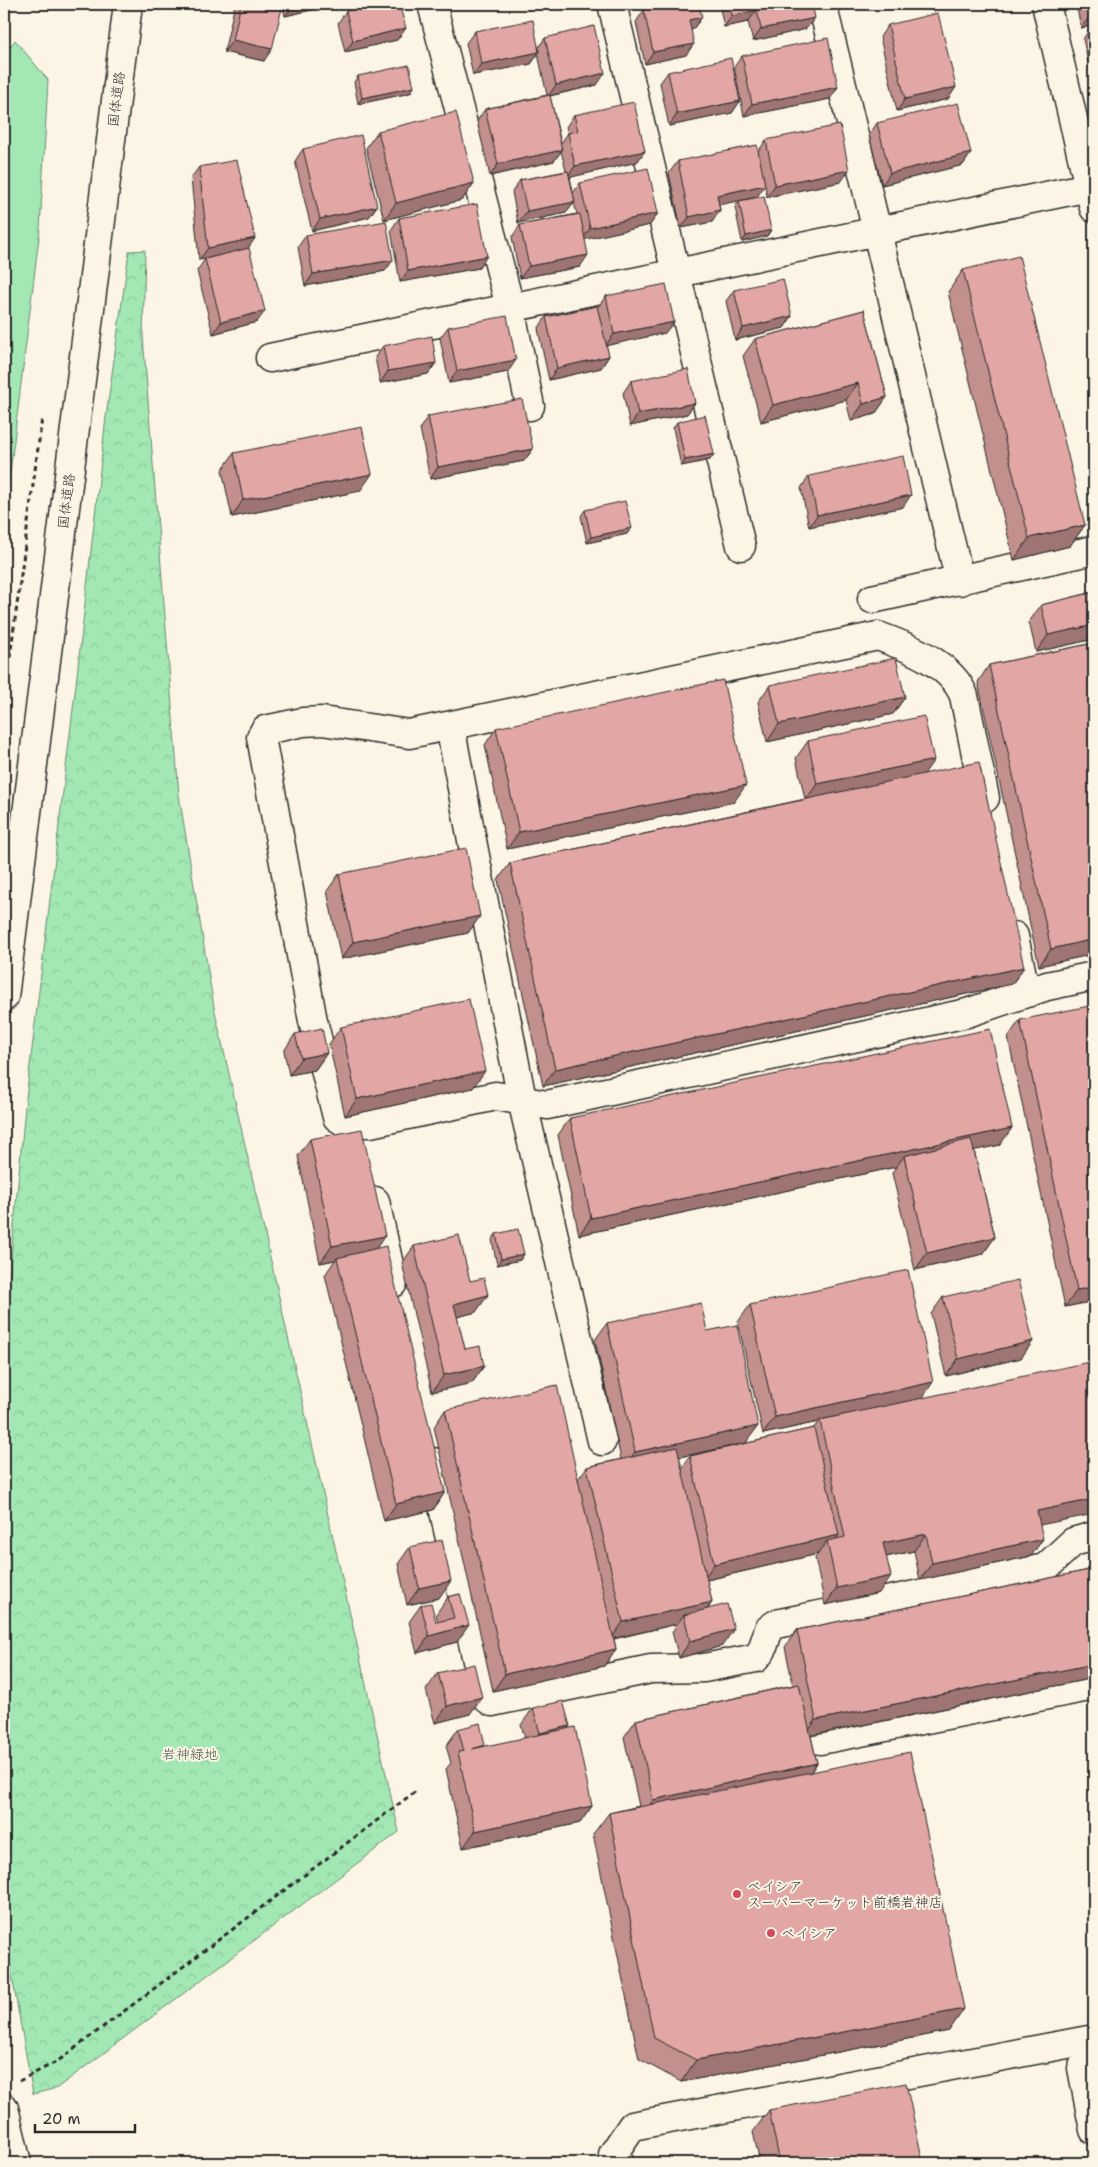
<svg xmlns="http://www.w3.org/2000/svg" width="1098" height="2167" viewBox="0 0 1098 2167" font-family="'Shantell Sans','Klee One',sans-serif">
<defs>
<pattern id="park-crowns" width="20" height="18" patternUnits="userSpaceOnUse" patternTransform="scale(1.25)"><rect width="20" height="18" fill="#a3e8b4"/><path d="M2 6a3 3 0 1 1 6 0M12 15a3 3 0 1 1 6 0" fill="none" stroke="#8cc79b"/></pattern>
</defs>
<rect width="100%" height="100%" fill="#fcf5e5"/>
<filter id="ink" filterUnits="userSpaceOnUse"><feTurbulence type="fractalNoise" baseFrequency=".02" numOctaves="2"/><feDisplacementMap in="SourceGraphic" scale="10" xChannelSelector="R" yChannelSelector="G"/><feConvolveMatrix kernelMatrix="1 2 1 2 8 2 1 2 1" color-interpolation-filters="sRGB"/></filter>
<g filter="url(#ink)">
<polygon fill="#a3e8b4" stroke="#678a70" points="15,40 48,80 40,229 4,522 4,55"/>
<polygon fill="url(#park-crowns)" stroke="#678a70" points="145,250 143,336 179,795 214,1007 399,1832 57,2088 33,2094 4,1931 4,1334 25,1107 76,684 106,417 129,251"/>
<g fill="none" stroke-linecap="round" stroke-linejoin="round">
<defs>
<g id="minor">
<polyline points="432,4 510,307 530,406"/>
<polyline points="612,4 741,546"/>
<path d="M822,4C870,196 913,389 960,581"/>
<polyline points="1046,4 1094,208"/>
<polyline points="270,358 1089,187"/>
<polyline points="872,599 1094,550"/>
<polyline points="450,726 522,1100 602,1441"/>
<path d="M985,798L964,696C952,664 908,647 878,636L409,734L322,721L303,722L265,730L261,737L313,1021L337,1117L346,1123H370L496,1096L547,1105L967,1013L1047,986L1094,976"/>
<polyline points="1014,936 1022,975 1030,992"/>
<polyline points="4,997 128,4"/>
<polyline points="375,1201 393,1283"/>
<polyline points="433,1462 485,1697 492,1702 651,1669 704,1668 756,1658 762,1650 769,1629 776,1624 1045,1568 1073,1542 1094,1536"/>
<polyline points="820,1740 1094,1686"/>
<polyline points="1094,2051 1082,2068 1094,2130"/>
<polyline points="4,2108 17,2163"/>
<polyline points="620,2163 613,2154 632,2126 1094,2039"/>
</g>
</defs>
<use href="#minor" stroke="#2b2b2b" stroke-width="31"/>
<g stroke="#2b2b2b" stroke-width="3" stroke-dasharray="5 4" stroke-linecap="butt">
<polyline points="4,702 42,418"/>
<polyline points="19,2081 58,2061 416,1791"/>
</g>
<use href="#minor" stroke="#fcf5e5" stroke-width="28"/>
</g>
<g fill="#c2908d" stroke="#2b2b2b">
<polygon points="235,4 323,4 320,8 285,16 282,4 264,61 224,52"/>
<polygon points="719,4 812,4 806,29 753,41 748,22 724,27"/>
<polygon points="1076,4 1094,4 1094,25 1081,28"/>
<polygon points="644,10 702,17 693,29 691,30 686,55 645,64 636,22"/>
<polygon points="346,11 406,28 397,40 345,52 338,23"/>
<polygon points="888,25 956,87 948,99 897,111 880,37"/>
<polygon points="1091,27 1094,27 1094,90 1083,39"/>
<polygon points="475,31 538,48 545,38 597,85 550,96 561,143 568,133 566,127 574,115 645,151 637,162 570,177 573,193 580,183 658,213 650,225 585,239 580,267 520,278 512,237 520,225 577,214 574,203 566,213 518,223 512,192 520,180 566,171 561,151 554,161 490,176 477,121 485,109 547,95 538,54 531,64 473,75 466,43"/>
<polygon points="742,56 830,99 744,116 734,67"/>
<polygon points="668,72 740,101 732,113 669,126 660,83"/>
<polygon points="358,76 414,87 410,93 358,104 354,82"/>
<polygon points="877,123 971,153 963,165 882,185 869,135"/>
<polygon points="378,131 474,183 462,200 384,220 366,148"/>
<polygon points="766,140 841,182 767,197 765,185 719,205 720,210 712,222 681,228 669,173 678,161 758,152"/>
<polygon points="303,149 377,206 369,217 312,231 295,161"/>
<polygon points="199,167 255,238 248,248 257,322 213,334 197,271 205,259 199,260 191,178"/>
<polygon points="739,201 771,230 767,236 742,242 735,207"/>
<polygon points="399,218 479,268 400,282 391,230"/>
<polygon points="306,235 393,260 385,271 305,286 298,247"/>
<polygon points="963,270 1085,525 1070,546 1014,560 948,292"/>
<polygon points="734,290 792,316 784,328 735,340 726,301"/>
<polygon points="606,296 665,333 606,345 609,356 601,368 549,380 538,329 546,317 598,307"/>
<polygon points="864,310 887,397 875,414 851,421 846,400 761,422 743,356 755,339"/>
<polygon points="448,327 508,372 449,383 440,338"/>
<polygon points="383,346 436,363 428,374 380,383 375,357"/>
<polygon points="631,381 695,403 687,414 630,426 623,393"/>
<polygon points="428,416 533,449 524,461 430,479 420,428"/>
<polygon points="677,422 714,454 710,460 681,466 673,428"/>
<polygon points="234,453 360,491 232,517 222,470"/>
<polygon points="809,476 903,507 809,527 801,488"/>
<polygon points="585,510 627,534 587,543 581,516"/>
<polygon points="1094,592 1094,639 1036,652 1029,622 1041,605"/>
<polygon points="1094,643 1094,954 1039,966 978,682 989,665"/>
<polygon points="770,685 905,697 893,714 767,742 758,702"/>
<polygon points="496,728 734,802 507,849 485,745"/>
<polygon points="808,741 924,774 1024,967 1012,984 543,1086 498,880 510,863 805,799 796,758"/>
<polygon points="339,874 480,916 468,933 341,959 327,891"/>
<polygon points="1020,1020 1094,1301 1065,1307 1008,1037"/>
<polygon points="341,1027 473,1088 345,1116 329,1044"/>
<polygon points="295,1034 327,1053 315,1070 289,1075 284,1051"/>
<polygon points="570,1118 1000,1145 974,1150 995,1237 983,1254 915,1270 892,1173 896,1167 579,1235 558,1135"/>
<polygon points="310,1139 376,1249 445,1492 433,1510 384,1521 325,1275 335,1260 320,1263 298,1156"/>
<polygon points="496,1234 524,1254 520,1260 497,1265 492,1240"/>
<polygon points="414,1246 476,1312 457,1317 465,1349 484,1366 472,1383 432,1392 402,1263"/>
<polygon points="943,1297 1033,1341 1021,1358 946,1376 931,1314"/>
<polygon points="750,1305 923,1398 1040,1525 1031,1556 920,1580 914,1551 886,1557 879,1593 825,1605 815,1558 818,1554 707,1580 712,1602 708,1609 722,1646 679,1658 672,1632 677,1624 614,1639 616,1649 604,1666 493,1691 434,1427 445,1410 578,1479 587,1467 621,1459 595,1340 607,1323 707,1331 746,1443 679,1457 682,1468 690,1456 814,1428 818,1422 763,1434 738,1322"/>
<polygon points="410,1547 439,1598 407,1605 398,1564"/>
<polygon points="1094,1569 1094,1678 811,1736 817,1763 811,1772 949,2031 681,2082 639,2059 593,1834 609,1813 639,1806 624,1737 636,1720 793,1685 785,1647 797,1630"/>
<polygon points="460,1594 457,1642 417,1653 409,1622 421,1605 436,1622 438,1622 436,1614 448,1597"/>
<polygon points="438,1673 470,1714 435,1723 426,1690"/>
<polygon points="533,1708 568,1728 592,1806 580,1823 463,1848 446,1769 451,1763 446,1746 458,1729 484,1747 525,1738 521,1725"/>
<polygon points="769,2110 923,2163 760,2163 753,2132"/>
</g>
<g fill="#9e7573" stroke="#2b2b2b">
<polygon points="297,4 323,4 320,8 285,16 294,5"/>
<polygon points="757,10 748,22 724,27 732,16"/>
<polygon points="1094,15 1094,25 1081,28 1090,16"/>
<polygon points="702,17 693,29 681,32 689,20"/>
<polygon points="815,18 806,29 753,41 761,29"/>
<polygon points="406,28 397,40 345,52 353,41"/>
<polygon points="233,40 272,49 264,61 224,52"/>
<polygon points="694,44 686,55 645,64 653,52"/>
<polygon points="539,52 531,64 473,75 481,64"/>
<polygon points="605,73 597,85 548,96 556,85"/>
<polygon points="414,87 410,93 358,104 362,98"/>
<polygon points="838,87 830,99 744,116 752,104"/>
<polygon points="956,87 948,99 897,111 905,99"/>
<polygon points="740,101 732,113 669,126 677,114"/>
<polygon points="562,150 554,161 490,176 498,164"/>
<polygon points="645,151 637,162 567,178 575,166"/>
<polygon points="971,153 963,165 882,185 890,173"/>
<polygon points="849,170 841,182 767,197 775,185"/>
<polygon points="474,183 462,200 384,220 396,203"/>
<polygon points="765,185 757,197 709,207 717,195"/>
<polygon points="575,202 566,213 518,223 527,211"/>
<polygon points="377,206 369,217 312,231 320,219"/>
<polygon points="720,210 712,222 681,228 689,217"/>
<polygon points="658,213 650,225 582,240 590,228"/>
<polygon points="771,230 767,236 742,242 746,236"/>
<polygon points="255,238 247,250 199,260 208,248"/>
<polygon points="588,255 580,267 520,278 529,266"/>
<polygon points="487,256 479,268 400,282 408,271"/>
<polygon points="393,260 385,271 305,286 313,274"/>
<polygon points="265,311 257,322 213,334 221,322"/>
<polygon points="792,316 784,328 735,340 743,328"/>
<polygon points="674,322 665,333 605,346 614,334"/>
<polygon points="609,356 601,368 549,380 557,368"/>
<polygon points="516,360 508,372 449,383 457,371"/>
<polygon points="436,363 428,374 380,383 388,371"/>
<polygon points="858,383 846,400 761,422 773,405"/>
<polygon points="887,397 875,414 851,421 863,404"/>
<polygon points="695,403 687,414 630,426 638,414"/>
<polygon points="533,449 524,461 430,479 438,467"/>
<polygon points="714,454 710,460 681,466 685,460"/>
<polygon points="372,474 360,491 232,517 243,500"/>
<polygon points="911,495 903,507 809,527 817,515"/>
<polygon points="1085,525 1070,546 1014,560 1029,538"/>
<polygon points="632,528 627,534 587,543 591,537"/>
<polygon points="1094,625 1094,639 1036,652 1048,635"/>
<polygon points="905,697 893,714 767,742 779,724"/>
<polygon points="934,760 922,777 805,801 817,784"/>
<polygon points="746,785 734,802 507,849 519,832"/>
<polygon points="480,916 468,933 341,959 353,942"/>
<polygon points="1094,939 1094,954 1039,966 1051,949"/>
<polygon points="1024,967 1012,984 543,1086 555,1069"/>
<polygon points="327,1053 315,1070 289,1075 301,1058"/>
<polygon points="485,1071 473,1088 345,1116 357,1099"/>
<polygon points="1012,1128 1000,1145 906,1165 904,1156 896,1167 579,1235 591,1218"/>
<polygon points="385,1236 373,1253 337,1258 335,1260 320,1263 332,1246"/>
<polygon points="995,1237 983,1254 915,1270 927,1253"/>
<polygon points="524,1254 520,1260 497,1265 501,1259"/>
<polygon points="1094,1287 1094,1301 1065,1307 1077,1290"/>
<polygon points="488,1295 476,1312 442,1321 454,1304"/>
<polygon points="1033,1341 1021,1358 946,1376 958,1359"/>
<polygon points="484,1366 472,1383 432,1392 444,1375"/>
<polygon points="933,1382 922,1399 820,1420 818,1422 763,1434 775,1417"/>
<polygon points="758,1426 746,1443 623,1469 635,1452"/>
<polygon points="445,1492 433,1510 384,1521 396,1504"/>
<polygon points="1094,1499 1094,1514 1025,1528 1037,1511"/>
<polygon points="926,1534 914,1551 871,1560 883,1543"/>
<polygon points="839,1535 829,1549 827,1541 818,1554 702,1581 714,1564"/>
<polygon points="1043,1539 1031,1556 920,1580 932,1563"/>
<polygon points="891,1576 879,1593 825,1605 837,1588"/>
<polygon points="451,1581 439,1598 407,1605 419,1588"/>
<polygon points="712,1602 700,1619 684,1615 677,1624 611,1639 623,1622"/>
<polygon points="469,1625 457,1642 417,1653 429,1636"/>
<polygon points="734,1629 722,1646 679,1658 690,1641"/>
<polygon points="616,1649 604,1666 493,1691 505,1674"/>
<polygon points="1094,1664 1094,1678 804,1737 816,1720"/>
<polygon points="482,1697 470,1714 435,1723 447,1706"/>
<polygon points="570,1726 558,1743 528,1750 540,1733"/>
<polygon points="817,1763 805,1780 642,1817 653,1800"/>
<polygon points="592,1806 580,1823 463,1848 475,1831"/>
<polygon points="964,2009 949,2031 681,2082 696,2060"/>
</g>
<g fill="#e2a7a4" stroke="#2b2b2b">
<polygon points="241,4 283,4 272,49 233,40"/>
<polygon points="376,4 399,4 406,28 353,41 346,11"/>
<polygon points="673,4 699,4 702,17 689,20 694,44 653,52 644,10"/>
<polygon points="730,4 812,4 815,18 761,29 757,10 732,16"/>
<polygon points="1087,4 1094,4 1094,15 1090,16"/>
<polygon points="938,13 956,87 905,99 888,25"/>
<polygon points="533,20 539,52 481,64 475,31"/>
<polygon points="594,26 605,73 556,85 545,38"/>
<polygon points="1091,27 1094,27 1094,43"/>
<polygon points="828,38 838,87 752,104 742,56"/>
<polygon points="731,58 740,101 677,114 668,72"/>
<polygon points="409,65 414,87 362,98 358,76"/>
<polygon points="550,95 562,150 498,164 485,109"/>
<polygon points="634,102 645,151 575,166 568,133 578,131 574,115"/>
<polygon points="958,103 971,153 890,173 877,123"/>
<polygon points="456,112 474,183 396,203 378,131"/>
<polygon points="840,125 849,170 775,185 766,140"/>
<polygon points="361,135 377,206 320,219 303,149"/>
<polygon points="757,145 765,185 717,195 720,210 689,217 678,161"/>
<polygon points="237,160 255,238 208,248 199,167"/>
<polygon points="648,168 658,213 590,228 580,183"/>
<polygon points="568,171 575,202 527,211 520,180"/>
<polygon points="764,196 771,230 746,236 739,201"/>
<polygon points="477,204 487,256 408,271 399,218"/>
<polygon points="580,214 588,255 529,266 520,225"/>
<polygon points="386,221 393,260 313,274 306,235"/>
<polygon points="249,248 265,311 221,322 205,259"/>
<polygon points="1019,256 1085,525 1029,538 963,270"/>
<polygon points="783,279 792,316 743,328 734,290"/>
<polygon points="666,284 674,322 614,334 606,296"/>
<polygon points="597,306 609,356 557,368 546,317"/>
<polygon points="864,310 887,397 863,404 858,383 773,405 755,339"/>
<polygon points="507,316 516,360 457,371 448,327"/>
<polygon points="432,336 436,363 388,371 383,346"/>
<polygon points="688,369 695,403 638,414 631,381"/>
<polygon points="522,399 533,449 438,467 428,416"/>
<polygon points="705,415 714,454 685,460 677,422"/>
<polygon points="362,427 372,474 243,500 234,453"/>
<polygon points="903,456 911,495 817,515 809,476"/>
<polygon points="625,501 632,528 591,537 585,510"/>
<polygon points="1094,592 1094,625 1048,635 1041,605"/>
<polygon points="1094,643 1094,939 1051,949 989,665"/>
<polygon points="896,658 905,697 779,724 770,685"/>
<polygon points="723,680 746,785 519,832 496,728"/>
<polygon points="924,716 934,760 817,784 808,741"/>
<polygon points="979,762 1024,967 555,1069 510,863"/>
<polygon points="466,848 480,916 353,942 339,874"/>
<polygon points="469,999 485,1071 357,1099 341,1027"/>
<polygon points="1094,1005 1094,1287 1077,1290 1020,1020"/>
<polygon points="322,1028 327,1053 301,1058 295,1034"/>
<polygon points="990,1029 1012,1128 591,1218 570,1118"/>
<polygon points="362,1129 385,1236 332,1246 310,1139"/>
<polygon points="971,1139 995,1237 927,1253 904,1156"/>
<polygon points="518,1229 524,1254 501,1259 496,1234"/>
<polygon points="459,1235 470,1281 484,1278 488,1295 454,1304 465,1349 480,1346 484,1366 444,1375 414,1246"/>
<polygon points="386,1246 445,1492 396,1504 337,1258"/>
<polygon points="908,1270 933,1382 775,1417 750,1305"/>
<polygon points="1018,1280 1033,1341 958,1359 943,1297"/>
<polygon points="701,1303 707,1331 737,1325 758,1426 635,1452 607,1323"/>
<polygon points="1094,1361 1094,1499 1037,1511 1043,1539 932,1563 926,1534 883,1543 891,1576 837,1588 827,1541 845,1537 820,1420"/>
<polygon points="557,1385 616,1649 505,1674 445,1410"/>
<polygon points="814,1428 839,1535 714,1564 690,1456"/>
<polygon points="677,1447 712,1602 623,1622 587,1467"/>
<polygon points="442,1540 451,1581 419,1588 410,1547"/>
<polygon points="1094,1569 1094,1664 816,1720 797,1630"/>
<polygon points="460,1594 469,1625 429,1636 421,1605 431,1603 436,1622 454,1618 448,1597"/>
<polygon points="727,1604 734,1629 690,1641 684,1615"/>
<polygon points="474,1664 482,1697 447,1706 438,1673"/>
<polygon points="799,1684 817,1763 653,1800 636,1720"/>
<polygon points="563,1701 570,1726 540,1733 533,1708"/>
<polygon points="480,1723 485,1745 472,1749 575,1727 592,1806 475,1831 458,1752 464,1751 458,1729"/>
<polygon points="910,1752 964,2009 696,2060 654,2038 609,1813"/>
<polygon points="906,2083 923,2163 780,2163 769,2110"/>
</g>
</g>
<g fill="#d1495b" stroke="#fcf5e5" stroke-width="2">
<circle cx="737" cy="1894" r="5"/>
<circle cx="771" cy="1933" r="5"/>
</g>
<g text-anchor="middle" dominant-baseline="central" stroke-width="4" stroke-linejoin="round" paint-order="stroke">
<g font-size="14" fill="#2b2b2b" stroke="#fcf5e5">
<text transform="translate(116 99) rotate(-83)">国体道路</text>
<text transform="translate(66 501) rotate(-83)">国体道路</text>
</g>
<g font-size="14" fill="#495a4d" stroke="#fcf5e5">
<text x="190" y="1754">岩神緑地</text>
</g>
<g font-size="14" fill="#2b2b2b" stroke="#fcf5e5" text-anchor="start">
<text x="747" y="1886">ベイシア<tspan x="747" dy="16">スーパーマーケット前橋岩神店</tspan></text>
<text x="781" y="1933">ベイシア</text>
</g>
</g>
<rect width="1098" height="2167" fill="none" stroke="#fcf5e5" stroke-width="20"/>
<rect x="10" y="10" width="1078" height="2147" fill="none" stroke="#2b2b2b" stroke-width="2" filter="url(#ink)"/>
<path d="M35 2124v8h100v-8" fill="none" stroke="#2b2b2b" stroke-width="2.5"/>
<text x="42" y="2124" font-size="15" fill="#2b2b2b" stroke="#fcf5e5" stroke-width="4" paint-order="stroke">20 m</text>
</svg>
